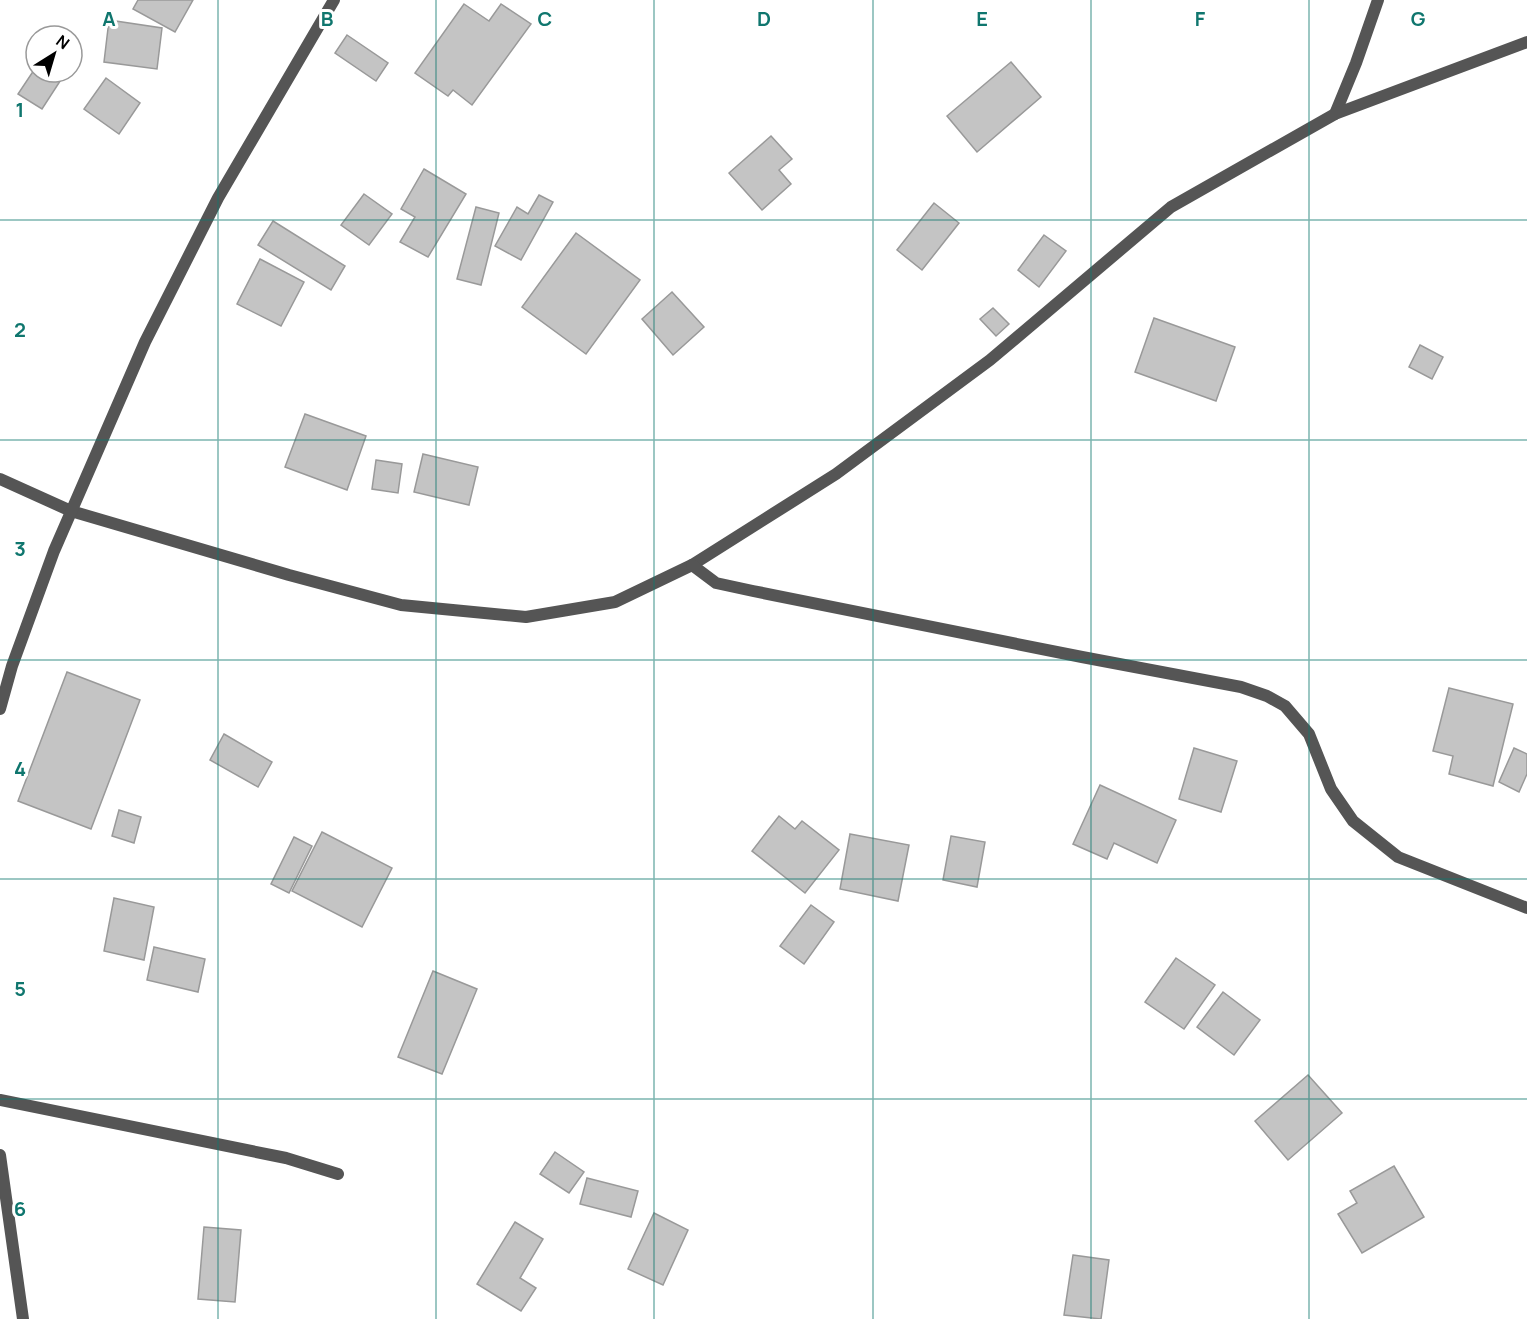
<svg xmlns="http://www.w3.org/2000/svg" width="1527" height="1319" viewBox="0 0 1527 1319" font-family="Manrope,sans-serif">
<rect width="100%" height="100%" fill="#fff"/>
<g fill="#c4c4c4" stroke="#999" stroke-width="1.5">
<polygon points="138,0 193,0 175,32 133,9"/>
<polygon points="464,4 489,21 501,4 531,24 472,105 453,90 448,96 415,73"/>
<polygon points="109,20 162,28 157,69 104,62"/>
<polygon points="347,35 388,63 376,81 335,53"/>
<polygon points="1011,62 1041,97 977,152 947,116"/>
<polygon points="36,67 36,72 66,72 42,109 18,94"/>
<polygon points="106,78 140,103 119,134 84,109"/>
<polygon points="771,136 792,159 779,170 791,184 762,210 729,173"/>
<polygon points="424,169 466,194 428,257 400,242 415,217 401,209"/>
<polygon points="364,194 392,214 369,245 341,225"/>
<polygon points="539,195 553,202 521,260 495,246 517,207 528,214"/>
<polygon points="934,203 959,223 922,270 897,250"/>
<polygon points="476,207 499,213 481,285 457,279"/>
<polygon points="273,221 345,266 331,290 258,245"/>
<polygon points="576,233 640,280 586,354 522,307"/>
<polygon points="1044,235 1066,251 1039,287 1018,270"/>
<polygon points="260,259 304,282 281,326 237,304"/>
<polygon points="672,292 704,327 673,355 642,319"/>
<polygon points="993,308 1009,324 996,336 980,319"/>
<polygon points="1154,318 1235,347 1216,401 1135,372"/>
<polygon points="1420,345 1443,357 1432,379 1409,367"/>
<polygon points="305,414 366,436 347,490 285,467"/>
<polygon points="423,454 478,467 469,505 414,492"/>
<polygon points="376,460 402,464 398,493 372,489"/>
<polygon points="67,672 140,700 91,829 18,801"/>
<polygon points="1449,688 1513,704 1493,786 1449,774 1453,756 1433,751"/>
<polygon points="224,734 272,762 258,787 210,760"/>
<polygon points="1194,748 1237,761 1221,812 1179,799"/>
<polygon points="1514,748 1527,754 1527,774 1519,792 1499,782"/>
<polygon points="1100,785 1176,820 1157,863 1114,843 1107,859 1073,844"/>
<polygon points="119,810 141,817 134,843 112,836"/>
<polygon points="779,816 795,829 802,821 839,850 805,893 752,851"/>
<polygon points="322,832 392,868 362,927 292,891"/>
<polygon points="850,834 909,845 898,901 840,889"/>
<polygon points="951,836 985,842 977,887 943,880"/>
<polygon points="294,837 312,846 289,893 271,884"/>
<polygon points="114,898 154,907 144,960 104,951"/>
<polygon points="811,905 834,922 804,964 780,946"/>
<polygon points="154,947 205,959 198,992 147,980"/>
<polygon points="1176,958 1215,985 1184,1029 1145,1002"/>
<polygon points="433,971 477,989 442,1074 398,1057"/>
<polygon points="1223,992 1260,1020 1234,1055 1197,1027"/>
<polygon points="1308,1075 1342,1113 1288,1160 1255,1121"/>
<polygon points="555,1152 584,1172 569,1193 540,1174"/>
<polygon points="1394,1166 1424,1217 1362,1253 1338,1214 1357,1203 1350,1191"/>
<polygon points="587,1178 638,1191 631,1217 580,1204"/>
<polygon points="654,1213 688,1230 663,1285 628,1269"/>
<polygon points="515,1222 543,1239 520,1278 536,1288 521,1311 477,1284"/>
<polygon points="204,1227 241,1230 235,1302 198,1299"/>
<polygon points="1073,1255 1109,1260 1101,1319 1064,1315"/>
</g>
<g fill="none" stroke-linecap="round" stroke-linejoin="round">
<g stroke="#555" stroke-width="12">
<polyline points="1335,114 1356,63 1378,0"/>
<polyline points="0,479 71,511 289,575 401,605 526,617 615,602 692,565 836,474 990,360 1171,207 1335,114 1527,42"/>
<polyline points="692,565 716,583 753,591 1082,657 1241,687 1267,696 1285,706 1309,734 1331,789 1353,821 1398,857 1527,908"/>
<polyline points="0,709 12,666 54,551 145,342 218,198 334,0"/>
<polyline points="0,1100 286,1158 338,1174"/>
<polyline points="0,1155 23,1319"/>
</g>
</g>
<path fill="none" stroke="#0f766e" stroke-width="1.5" stroke-opacity="0.55" d="M218,0V1319M436,0V1319M654,0V1319M873,0V1319M1091,0V1319M1309,0V1319M0,220H1527M0,440H1527M0,660H1527M0,879H1527M0,1099H1527"/>
<g font-size="20" text-anchor="middle" font-weight="bold" fill="#0f766e" stroke="#fff" stroke-width="6" stroke-linejoin="round" paint-order="stroke">
<text x="109" y="26">A</text>
<text x="327" y="26">B</text>
<text x="545" y="26">C</text>
<text x="764" y="26">D</text>
<text x="982" y="26">E</text>
<text x="1200" y="26">F</text>
<text x="1418" y="26">G</text>
<text x="20" y="117">1</text>
<text x="20" y="337">2</text>
<text x="20" y="556">3</text>
<text x="20" y="776">4</text>
<text x="20" y="996">5</text>
<text x="20" y="1216">6</text>
</g>
<g transform="translate(54 54) rotate(37)"><circle r="28" fill="#ffffff" stroke="#999999" stroke-width="1.5"/>
<path d="M0-4.5L10 22L0 15L-10 22Z" fill="#000000"/>
<text y="-9" font-size="16" font-weight="bold" text-anchor="middle" fill="#000000">N</text>
</g>
</svg>
